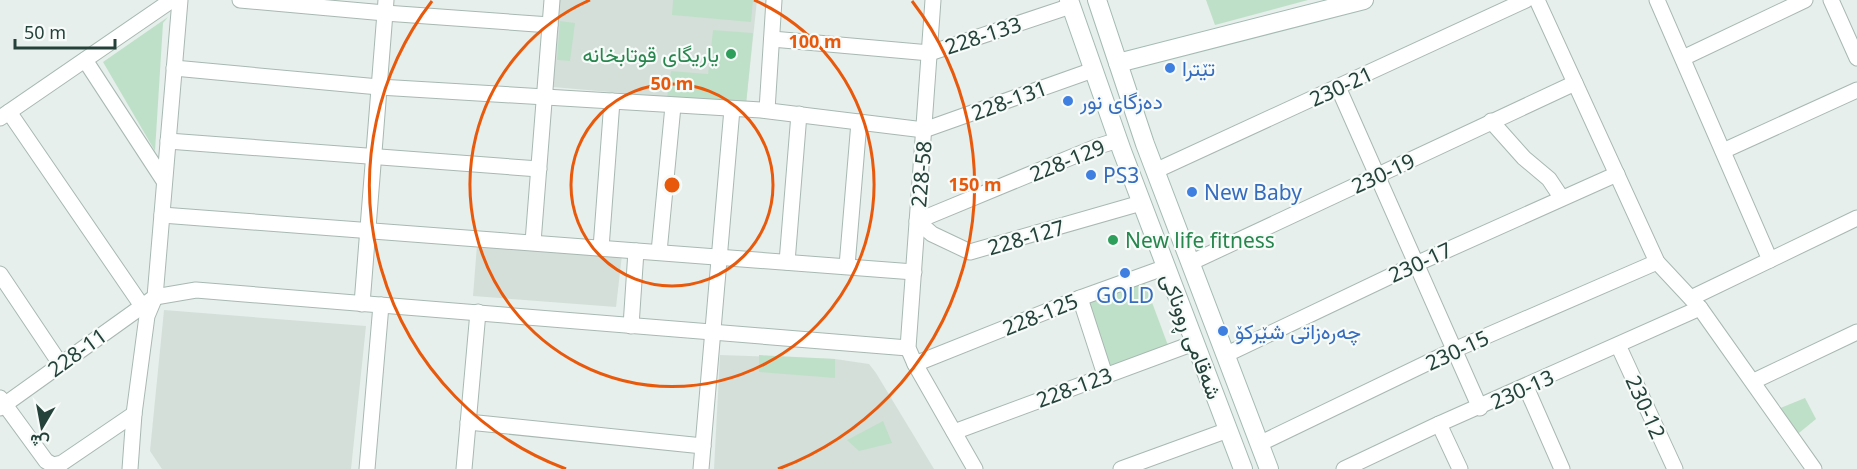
<svg xmlns="http://www.w3.org/2000/svg" width="1857" height="469" viewBox="0 0 1857 469" font-family="'Noto Sans',Vazirmatn,sans-serif">
<rect width="100%" height="100%" fill="#e6efeb"/>
<g fill="#d4dfda">
<polygon points="559,0 757,0 746,104 553,87"/>
<polygon points="477,245 622,255 616,307 473,296"/>
<polygon points="164,310 366,326 351,469 162,469 150,451"/>
<polygon points="720,355 835,359 869,364 876,373 934,469 714,469"/>
</g>
<g fill="#bfe0c8">
<polygon points="673,0 753,0 751,22 672,15"/>
<polygon points="1206,0 1308,0 1215,25"/>
<polygon points="168,17 163,23 155,151 103,62"/>
<polygon points="560,21 575,23 570,61 557,60"/>
<polygon points="713,30 753,33 746,104 667,98 671,71 708,74"/>
<polygon points="1144,281 1169,348 1106,369 1083,301"/>
<polygon points="759,355 835,359 835,378 759,372"/>
<polygon points="1805,398 1816,419 1794,437 1778,409"/>
<polygon points="883,421 892,443 859,451 847,440"/>
</g>
<g fill="none" stroke-linecap="round" stroke-linejoin="round">
<defs>
<g id="street">
<polyline points="240,0 385,13 550,25"/>
<polyline points="933,0 908,348 915,364 975,469"/>
<polyline points="1537,0 1657,262 1700,308 1814,469"/>
<polyline points="1657,0 1770,260"/>
<polyline points="1831,0 1857,58"/>
<polyline points="772,39 930,53 1071,6"/>
<polyline points="1683,58 1805,0"/>
<polyline points="85,60 164,181"/>
<polyline points="174,68 379,87 761,110 924,130 1093,70"/>
<polyline points="1338,87 1480,408"/>
<polyline points="767,110 774,0"/>
<polyline points="9,112 142,306"/>
<polyline points="0,118 172,0"/>
<polyline points="1491,121 1524,158 1549,179 1561,197"/>
<polyline points="1118,140 1096,147 917,221 932,234 970,252 1141,203"/>
<polyline points="168,141 539,169"/>
<polyline points="1723,151 1857,90"/>
<polyline points="1155,171 1526,0"/>
<polyline points="162,215 914,272"/>
<polyline points="533,242 552,0"/>
<polyline points="601,248 612,101"/>
<polyline points="659,252 673,106"/>
<polyline points="787,262 799,114"/>
<polyline points="1190,263 1575,83"/>
<polyline points="847,266 859,122"/>
<polyline points="0,274 61,365"/>
<polyline points="1080,298 1105,375"/>
<polyline points="1691,298 1857,218"/>
<polyline points="362,304 386,0"/>
<polyline points="631,326 636,251"/>
<polyline points="1618,345 1675,469"/>
<polyline points="1225,355 1416,264 1617,174"/>
<polyline points="915,364 1080,298 1166,267"/>
<polyline points="1754,381 1857,332"/>
<polyline points="1526,387 1562,469"/>
<polyline points="0,398 46,461 53,465 62,463 134,414"/>
<polyline points="0,408 155,297 196,290 908,348"/>
<polyline points="468,422 703,446"/>
<polyline points="1439,424 1460,469"/>
<polyline points="954,432 1194,343"/>
<polyline points="1259,444 1454,350 1657,262"/>
<polyline points="130,469 134,414 147,316 155,297 180,0"/>
<polyline points="367,469 381,305"/>
<polyline points="464,469 478,312"/>
<polyline points="701,469 732,109"/>
<polyline points="1121,469 1228,430"/>
<polyline points="1344,469 1439,424 1700,308"/>
</g>
<g id="secondary">
<polyline points="1069,0 1122,151 1243,469"/>
<polyline points="1097,0 1145,144 1269,469"/>
<polyline points="1118,63 1364,0"/>
</g>
</defs>
<use href="#street" stroke="#a8b8b2" stroke-width="17"/>
<use href="#secondary" stroke="#a4bbb3" stroke-width="20"/>
<use href="#street" stroke="#fff" stroke-width="15"/>
<use href="#secondary" stroke="#fff" stroke-width="18"/>
</g>
<g fill="none" stroke="#e8590c" stroke-width="3">
<circle cx="672" cy="185" r="101"/>
<path d="M754 0A202 202 0 1 1 590 0"/>
<path d="M566 469A303 303 0 0 1 432 1M912 1A303 303 0 0 1 778 469"/>
</g>
<g fill="#2e9e5b" stroke="#f7fbf9" stroke-width="2">
<circle cx="731" cy="54" r="6"/>
<circle cx="1113" cy="240" r="6"/>
</g>
<g fill="#3f7fe0" stroke="#f7fbf9" stroke-width="2">
<circle cx="1170" cy="68" r="6"/>
<circle cx="1068" cy="101" r="6"/>
<circle cx="1091" cy="175" r="6"/>
<circle cx="1192" cy="192" r="6"/>
<circle cx="1125" cy="273" r="6"/>
<circle cx="1223" cy="331" r="6"/>
</g>
<g text-anchor="middle" dominant-baseline="central" stroke-width="4.5" stroke-linejoin="round" paint-order="stroke">
<g font-size="21" fill="#24423a" stroke="#f7fbf9">
<text transform="translate(983 35) rotate(-18)">228-133</text>
<text transform="translate(1341 86) rotate(-25)">230-21</text>
<text transform="translate(1009 100) rotate(-20)">228-131</text>
<text transform="translate(1067 160) rotate(-22)">228-129</text>
<text transform="translate(1383 173) rotate(-25)">230-19</text>
<text transform="translate(921 174) rotate(-85)">228-58</text>
<text transform="translate(1026 237) rotate(-16)">228-127</text>
<text transform="translate(1420 262) rotate(-25)">230-17</text>
<text transform="translate(1040 314) rotate(-22)">228-125</text>
<text transform="translate(1192 336) rotate(69)">شەقامی ڕووناکی</text>
<text transform="translate(1457 350) rotate(-25)">230-15</text>
<text transform="translate(77 352) rotate(-36)">228-11</text>
<text transform="translate(1074 387) rotate(-20)">228-123</text>
<text transform="translate(1522 389) rotate(-24)">230-13</text>
<text transform="translate(1646 407) rotate(66)">230-12</text>
</g>
<g font-size="21" fill="#27864d" stroke="#f7fbf9" text-anchor="end">
<text x="719" y="54">یاریگای قوتابخانە</text>
<text x="1125" y="240" text-anchor="start">New life fitness</text>
</g>
<g font-size="21" fill="#366cbe" stroke="#f7fbf9" text-anchor="start">
<text x="1182" y="68">تێترا</text>
<text x="1080" y="101">دەزگای نور</text>
<text x="1103" y="175">PS3</text>
<text x="1204" y="192">New Baby</text>
<text x="1125" y="295" text-anchor="middle">GOLD</text>
<text x="1235" y="331">چەرەزاتی شێرکۆ</text>
</g>
</g>
<circle cx="672" cy="185" r="9" fill="#e8590c" stroke="#f7fbf9" stroke-width="3"/>
<g font-size="18" text-anchor="middle" font-weight="bold" fill="#e8590c" stroke="#f7fbf9" stroke-width="4.5" stroke-linejoin="round" paint-order="stroke">
<text x="815" y="48">100 m</text>
<text x="672" y="90">50 m</text>
<text x="975" y="191">150 m</text>
</g>
<g transform="translate(42 427) rotate(190)" stroke="#f7fbf9" stroke-width="4.5" paint-order="stroke">
<path d="M0-4.5L10 22L0 15L-10 22Z" fill="#24423a"/>
<text y="-9" font-size="16" font-weight="bold" text-anchor="middle" fill="#24423a">ش</text>
</g>
<path d="M15 39v9h100v-9" fill="none" stroke="#24423a" stroke-width="3"/>
<text x="24" y="39" font-size="18" fill="#24423a" stroke="#f7fbf9" stroke-width="4.5" paint-order="stroke">50 m</text>
</svg>
